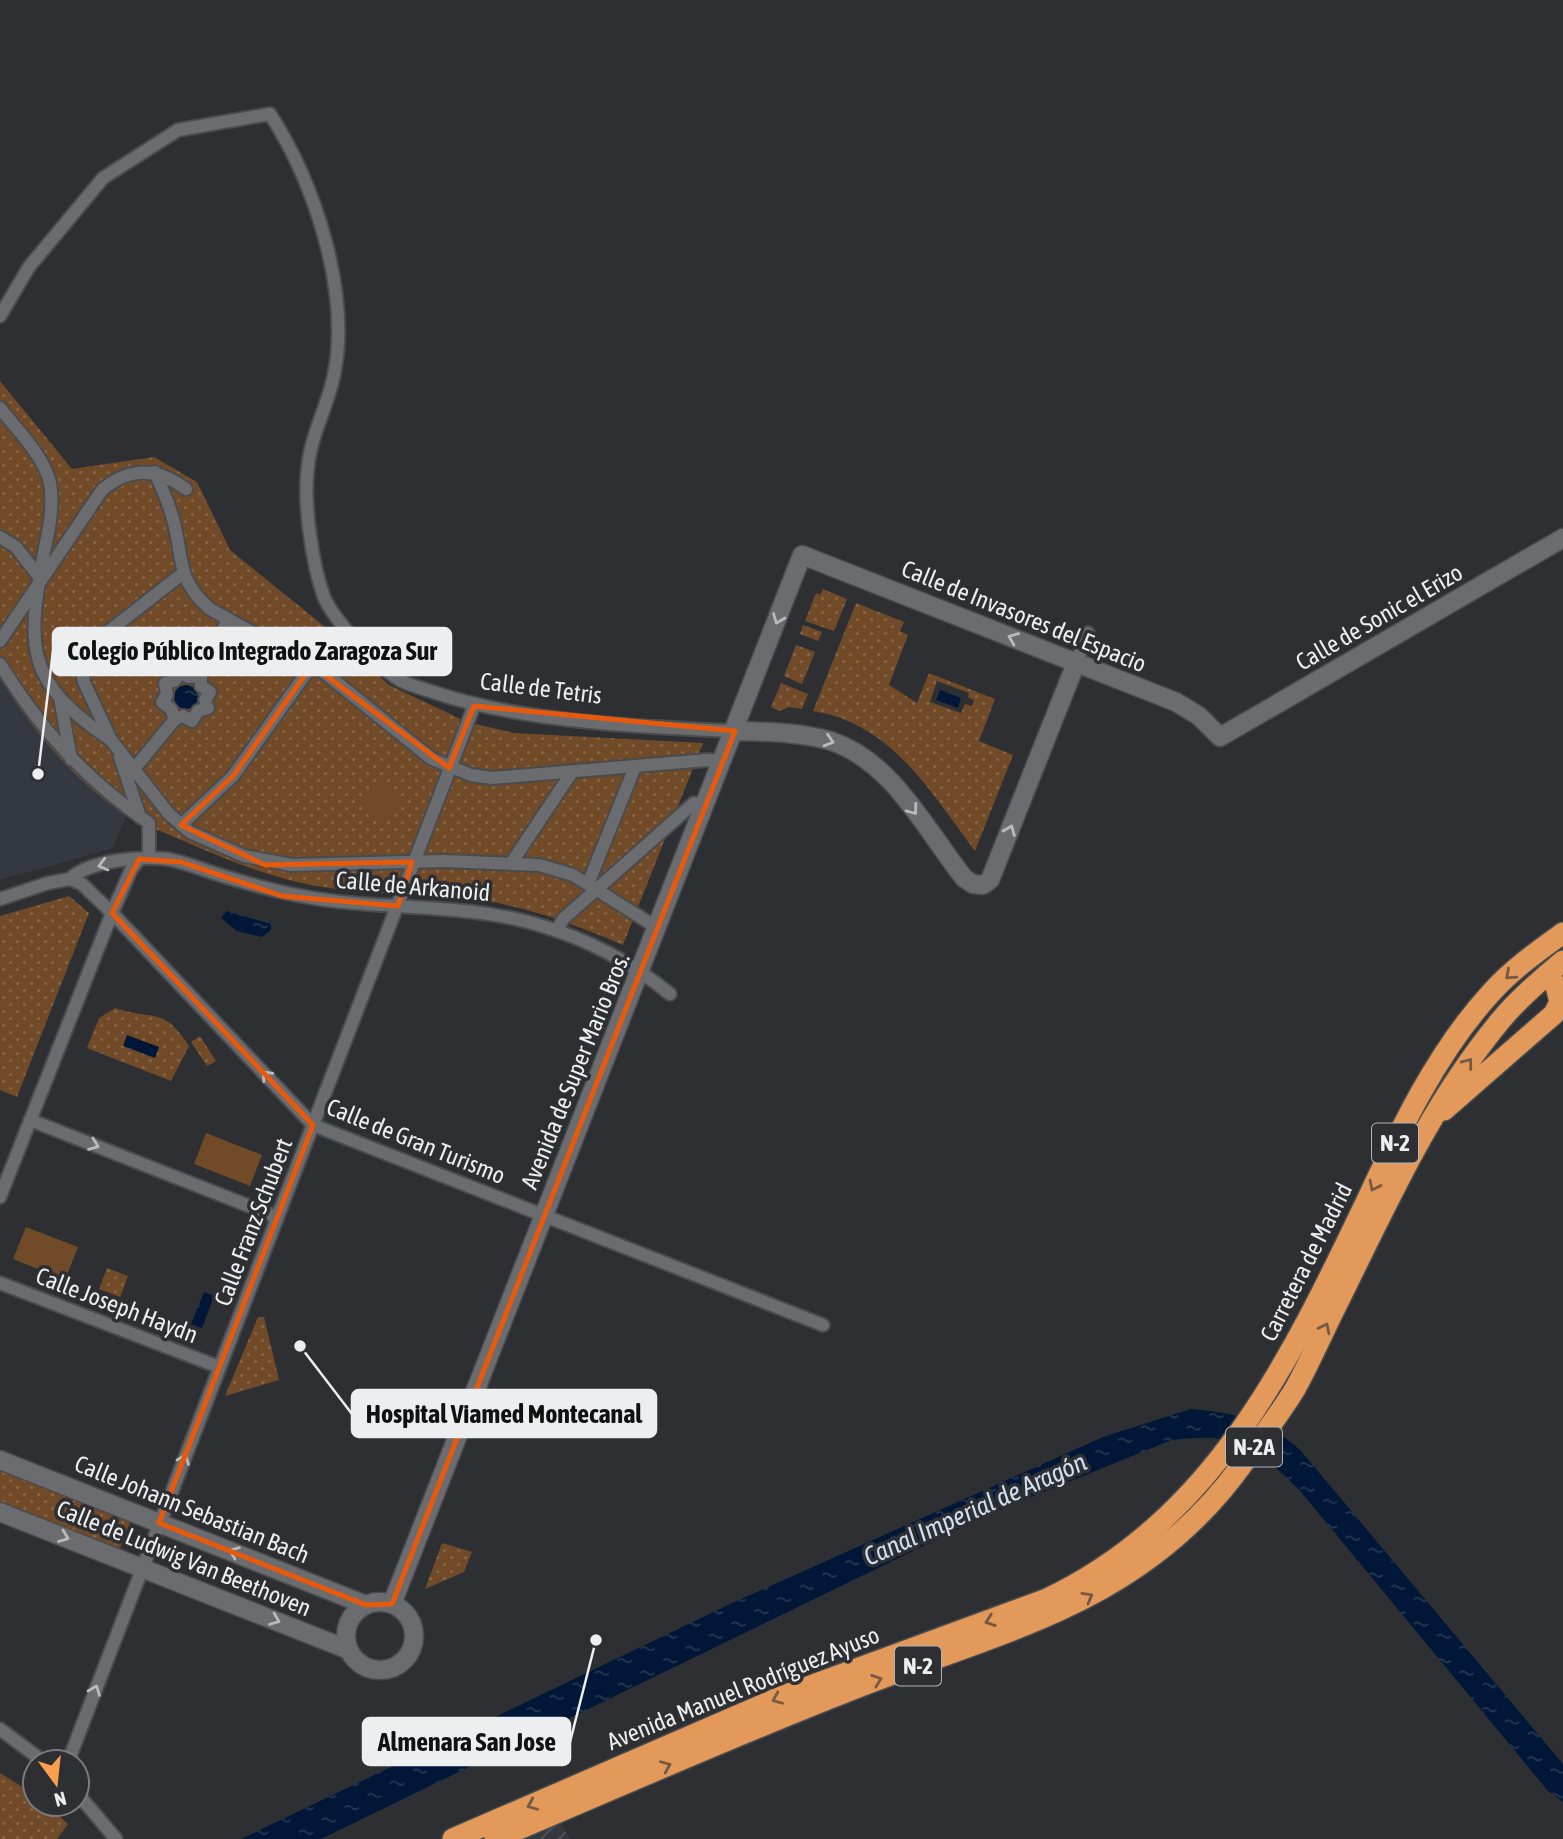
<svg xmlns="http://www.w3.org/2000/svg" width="1563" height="1839" viewBox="0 0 1563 1839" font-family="'Asap Condensed',sans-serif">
<defs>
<pattern id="industrial-furrows" width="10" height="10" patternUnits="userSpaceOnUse" patternTransform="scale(1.75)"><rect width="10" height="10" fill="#343941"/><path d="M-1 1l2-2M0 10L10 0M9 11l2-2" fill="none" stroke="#52565d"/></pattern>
<pattern id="green-dots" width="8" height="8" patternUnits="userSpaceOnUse" patternTransform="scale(1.75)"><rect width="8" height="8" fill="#714a28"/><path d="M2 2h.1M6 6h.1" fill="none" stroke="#856448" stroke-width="1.8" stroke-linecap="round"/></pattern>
<pattern id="water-ripples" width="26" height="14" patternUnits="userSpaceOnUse" patternTransform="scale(1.75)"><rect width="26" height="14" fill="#011737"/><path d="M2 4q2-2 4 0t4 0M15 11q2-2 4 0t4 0" fill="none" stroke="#263954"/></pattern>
</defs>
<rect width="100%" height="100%" fill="#2d2f32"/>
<polygon fill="#343941" points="0,677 26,717 62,760 126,816 113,848 0,880"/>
<polygon fill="url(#industrial-furrows)" points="559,1821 570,1839 516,1839"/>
<g fill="url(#green-dots)" fill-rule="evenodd">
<path d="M0,381L72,469L154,457L197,482L230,550L335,635L389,685L467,722L514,733L703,743L623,945C577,925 531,908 481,900C429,893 375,896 323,887C270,879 221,857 172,836C157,829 138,824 124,814C74,780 31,730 0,677Z"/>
<polygon points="823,589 847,599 834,631 805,621 816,593 820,595"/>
<path d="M856,603L904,622L900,631L908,635L889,685L917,703L929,673L995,699L979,741L1013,755L975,851C930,792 893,724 813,711ZM937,681L969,693L968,697L974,700L972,706L965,704L961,713L930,702Z"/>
<polygon points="803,625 822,632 818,641 800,634"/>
<polygon points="796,645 815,652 802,684 784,676"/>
<polygon points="781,683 808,694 802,709 789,707 779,711 771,707"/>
<polygon points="69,896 89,913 17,1097 0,1090 0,916"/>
<path d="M115,1008C155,1021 163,1006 189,1046L171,1081L87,1048L99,1018Z"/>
<polygon points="200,1036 216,1061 207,1066 191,1042"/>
<polygon points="107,1268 128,1276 120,1297 99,1289"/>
<polygon points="258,1317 264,1317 279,1380 225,1396"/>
<polygon points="0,1466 132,1518 118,1553 0,1507"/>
<polygon points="442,1543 472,1552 464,1572 425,1589"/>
<polygon points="0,1773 35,1795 35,1804 45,1804 68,1824 57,1839 0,1839"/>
</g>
<g fill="#714a28">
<circle cx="380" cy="803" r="17"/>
<polygon points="206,1133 262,1155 250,1186 194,1164"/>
<polygon points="26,1227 78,1247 65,1280 13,1259"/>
</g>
<g fill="url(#water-ripples)">
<circle cx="186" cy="697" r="12"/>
<polygon points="940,690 961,698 958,708 936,700"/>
<polygon points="226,911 271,924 271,930 262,937 237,931 221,918"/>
<polygon points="127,1035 159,1047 155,1058 123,1046"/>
<polygon points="204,1292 214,1296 202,1328 191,1324"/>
<path d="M1191,1409C1233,1412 1270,1421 1301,1451L1563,1764V1802L1548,1791L1301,1492C1258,1448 1232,1430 1169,1441L987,1515L321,1839H241L730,1604L1103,1437Z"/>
</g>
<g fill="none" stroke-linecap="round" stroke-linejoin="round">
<defs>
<g id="street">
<path d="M0,316L29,267L103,178L178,130L270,114C314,182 351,292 334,375C328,405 311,435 308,466C303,501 312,564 324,597C334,621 376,664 398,679C407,685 422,688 433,692C521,722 641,727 735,731"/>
<path d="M0,408C17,430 44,456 50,483C54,506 49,530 44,552C27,647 24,682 111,740"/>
<path d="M155,472C161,487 169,503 173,519C184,559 175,578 210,609L325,673L432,759L471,775L492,778L707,760L724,761"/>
<polyline points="0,537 16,547 40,578"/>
<polyline points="182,574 86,649 81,668 84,682 111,740 169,814 190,832 244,856 292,865 443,861 539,865 573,875 648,922"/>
<path d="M0,641L102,490C129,467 157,467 186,489"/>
<polyline points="1076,663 1088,633"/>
<path d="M0,664C40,729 86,780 149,823V858"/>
<polyline points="201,676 188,677 181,672 174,681 165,683 167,695 162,702 171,709 175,719 183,716 192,721 198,711 208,708 205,700 210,692 201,686 201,676 228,619"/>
<polyline points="60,698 71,759"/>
<polyline points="120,757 140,817"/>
<polyline points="134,769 175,719"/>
<polyline points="181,825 233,776 312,665"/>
<polyline points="512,862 572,772"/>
<polyline points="70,879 82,884 112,913 313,1125 823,1325"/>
<path d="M70,879C90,860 141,856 167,859C186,862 205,871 223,876C249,884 275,891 301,896C380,911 461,902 539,925C587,939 631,962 670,994"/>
<polyline points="588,884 635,767"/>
<polyline points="0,899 48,883 70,879"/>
<polyline points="557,931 563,919 694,803"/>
<polyline points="30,1120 277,1217"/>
<polyline points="0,1197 112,913 131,870 139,859"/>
<polyline points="0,1283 219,1367"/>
<polyline points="0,1729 44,1762"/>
<polyline points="68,1762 474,706"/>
<polyline points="77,1793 116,1839"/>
</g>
<g id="secondary">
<path d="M735,731C767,732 801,732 831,741C892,761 926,830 964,878L973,884L983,885L990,880L1076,663"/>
<polyline points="0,1460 366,1605"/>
<polyline points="0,1512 349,1650"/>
<circle cx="380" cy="1636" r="34"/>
<polyline points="392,1604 802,555 1176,702 1199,716 1220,737 1563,538"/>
</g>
<g id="highway">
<polyline points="1444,1110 1554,1014 1560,1002 1556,986 1548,974"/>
<path d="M453,1839L783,1696L1047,1599C1215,1519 1291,1359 1368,1198C1401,1128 1437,1052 1490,994C1511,970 1538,951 1563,933"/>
<path d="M495,1839C611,1790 726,1739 843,1693C994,1632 1138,1608 1241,1466C1259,1441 1279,1415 1295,1389C1309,1364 1321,1336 1334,1310C1384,1210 1428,1108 1500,1021C1518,999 1542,979 1563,961"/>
</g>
</defs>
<use href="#street" stroke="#494b4d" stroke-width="16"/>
<use href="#secondary" stroke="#494b4d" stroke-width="21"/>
<use href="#highway" stroke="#494b4d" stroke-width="24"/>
<use href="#street" stroke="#6a6c6f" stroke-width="12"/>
<use href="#secondary" stroke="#6a6c6f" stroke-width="18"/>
<use href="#highway" stroke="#e3995a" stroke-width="21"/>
</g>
<defs><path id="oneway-chevron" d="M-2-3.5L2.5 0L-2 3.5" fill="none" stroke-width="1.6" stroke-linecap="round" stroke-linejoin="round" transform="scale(1.75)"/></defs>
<g stroke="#b8babc">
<use href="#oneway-chevron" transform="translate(778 619) rotate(111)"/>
<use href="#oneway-chevron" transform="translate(1013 638) rotate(-158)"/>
<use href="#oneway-chevron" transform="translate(829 741) rotate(17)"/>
<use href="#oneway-chevron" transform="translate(913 810) rotate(53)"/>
<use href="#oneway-chevron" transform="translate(1010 830) rotate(-68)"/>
<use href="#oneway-chevron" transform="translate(103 865) rotate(165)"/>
<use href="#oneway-chevron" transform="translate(266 1075) rotate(-133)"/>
<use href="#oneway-chevron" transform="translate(94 1145) rotate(21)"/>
<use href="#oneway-chevron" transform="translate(184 1459) rotate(-69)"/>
<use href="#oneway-chevron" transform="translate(64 1537) rotate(21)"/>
<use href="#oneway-chevron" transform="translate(234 1552) rotate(-158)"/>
<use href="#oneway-chevron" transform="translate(275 1620) rotate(22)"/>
<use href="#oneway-chevron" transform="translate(95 1690) rotate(-69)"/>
</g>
<g stroke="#765942">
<use href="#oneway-chevron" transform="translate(1510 975) rotate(138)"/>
<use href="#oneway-chevron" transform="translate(1468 1063) rotate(-53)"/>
<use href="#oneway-chevron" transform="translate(1374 1186) rotate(116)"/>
<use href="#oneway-chevron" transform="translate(1325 1328) rotate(-64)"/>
<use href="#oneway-chevron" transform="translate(1088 1597) rotate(-30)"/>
<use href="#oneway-chevron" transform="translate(990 1621) rotate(161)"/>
<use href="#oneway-chevron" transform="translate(877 1680) rotate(-20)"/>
<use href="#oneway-chevron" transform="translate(777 1699) rotate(157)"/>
<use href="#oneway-chevron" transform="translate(666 1766) rotate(-23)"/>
<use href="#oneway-chevron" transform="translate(532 1805) rotate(157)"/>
</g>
<path fill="none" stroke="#e8590c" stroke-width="5" stroke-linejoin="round" d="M312,665L449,768L474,706L735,731L392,1604L366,1605L159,1523L313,1125L112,913L139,859L181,862L282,896L398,906L412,862L265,865L181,825L233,776Z"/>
<g text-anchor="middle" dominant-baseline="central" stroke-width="7" stroke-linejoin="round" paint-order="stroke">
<g fill="#2d2f32" stroke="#b3b5b6" stroke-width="2">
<rect x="1372" y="1123.5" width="46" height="39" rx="5"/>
<rect x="1226" y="1427.5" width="56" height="39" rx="5"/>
<rect x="895" y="1646.5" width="46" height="39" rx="5"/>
</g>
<g font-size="23" font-weight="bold" fill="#eceeef">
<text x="1395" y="1143">N-2</text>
<text x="1254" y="1447">N-2A</text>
<text x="918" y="1666">N-2</text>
</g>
<g font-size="24" fill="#eceeef" stroke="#2d2f32">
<text transform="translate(1024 616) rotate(22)">Calle de Invasores del Espacio</text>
<text transform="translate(1379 617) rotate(-30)">Calle de Sonic el Erizo</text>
<text transform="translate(541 688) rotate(7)">Calle de Tetris</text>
<text transform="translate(413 886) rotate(5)">Calle de Arkanoid</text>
<text transform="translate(575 1071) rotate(-68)">Avenida de Super Mario Bros.</text>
<text transform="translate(416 1141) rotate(22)">Calle de Gran Turismo</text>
<text transform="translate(253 1222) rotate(-69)">Calle Franz Schubert</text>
<text transform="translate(1306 1262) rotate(-63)">Carretera de Madrid</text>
<text transform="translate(117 1305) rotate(21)">Calle Joseph Haydn</text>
<text transform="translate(192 1509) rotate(22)">Calle Johann Sebastian Bach</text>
<text transform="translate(184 1558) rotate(22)">Calle de Ludwig Van Beethoven</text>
<text transform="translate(743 1688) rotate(-22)">Avenida Manuel Rodríguez Ayuso</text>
</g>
<g font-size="26" font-style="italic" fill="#d1def1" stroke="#2d2f32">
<text transform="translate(975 1509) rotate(-24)">Canal Imperial de Aragón</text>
</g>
</g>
<path fill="none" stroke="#eceeef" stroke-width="2.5" d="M38 774L53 651M300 1346L352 1414M596 1640L570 1742"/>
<g fill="#eceeef" stroke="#2d2f32" stroke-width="2.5">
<circle cx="38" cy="774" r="7"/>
<circle cx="300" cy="1346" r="7"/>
<circle cx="596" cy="1640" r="7"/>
</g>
<g fill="#eceeef" stroke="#eceeef" stroke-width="2.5">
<rect x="53" y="628" width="398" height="47" rx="7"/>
<rect x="352" y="1390" width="304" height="47" rx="7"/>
<rect x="363" y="1718" width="207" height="47" rx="7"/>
</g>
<g font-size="26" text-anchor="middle" font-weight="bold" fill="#111">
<text x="252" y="660">Colegio Público Integrado Zaragoza Sur</text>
<text x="504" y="1423">Hospital Viamed Montecanal</text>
<text x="467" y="1751">Almenara San Jose</text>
</g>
<g transform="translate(56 1783) rotate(165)"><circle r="33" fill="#2d2f32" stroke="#797b7e" stroke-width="2"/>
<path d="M0-5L12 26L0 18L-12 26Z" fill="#f99f4d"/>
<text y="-10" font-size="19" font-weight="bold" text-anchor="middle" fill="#eceeef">N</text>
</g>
</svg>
